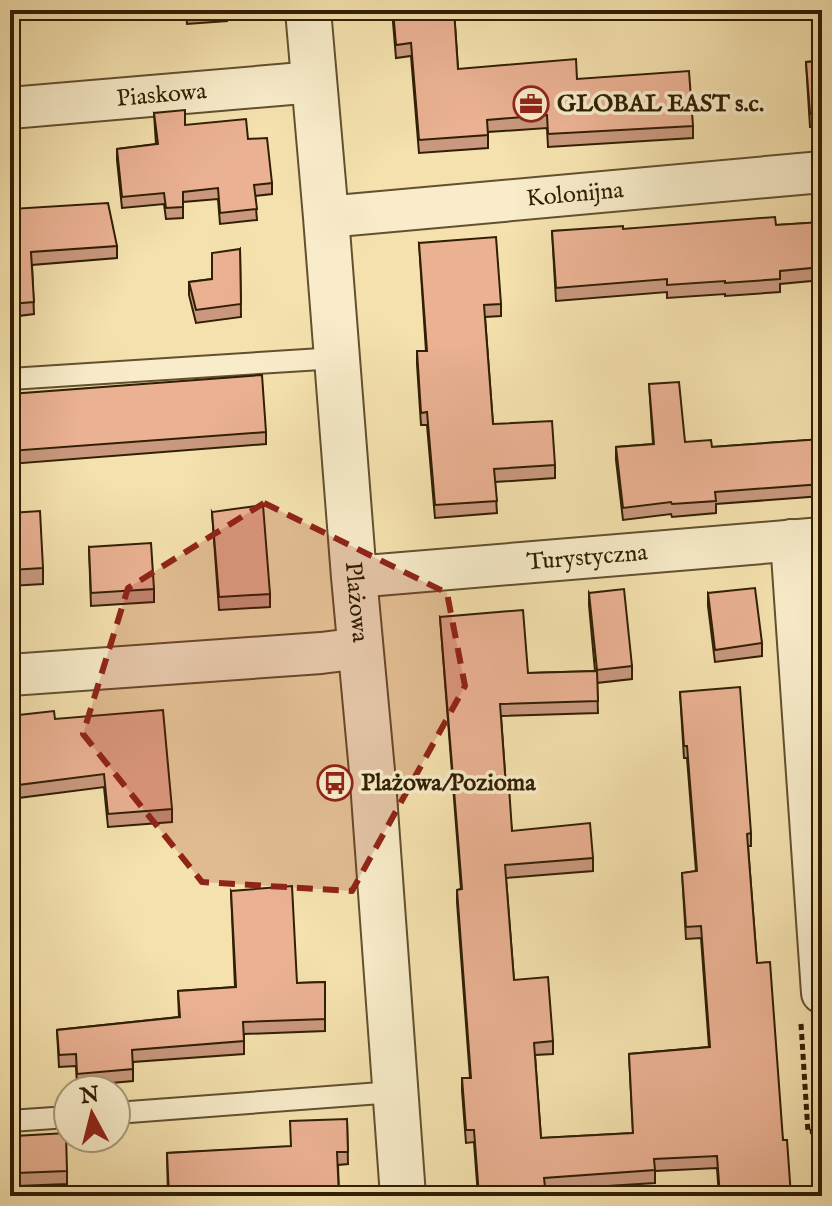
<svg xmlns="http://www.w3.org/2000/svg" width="832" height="1206" viewBox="0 0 832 1206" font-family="'IM FELL English',serif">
<rect width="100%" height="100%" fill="#f4e1ae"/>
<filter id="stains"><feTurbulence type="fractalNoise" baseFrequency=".0025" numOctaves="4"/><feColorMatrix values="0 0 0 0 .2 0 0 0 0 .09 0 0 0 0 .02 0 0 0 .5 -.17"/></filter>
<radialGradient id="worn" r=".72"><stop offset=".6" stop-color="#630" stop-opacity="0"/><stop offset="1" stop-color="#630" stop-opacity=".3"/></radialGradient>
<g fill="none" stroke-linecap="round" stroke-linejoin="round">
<defs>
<g id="service">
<polyline points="10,379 337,358"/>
<polyline points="116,1113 394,1092"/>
<polyline points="10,1121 68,1117"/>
</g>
<g id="minor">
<path id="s1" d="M10,108L314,82"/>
<path id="s2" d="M326,217L822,172"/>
<polyline points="791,540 822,993"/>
<path id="s3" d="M354,577L822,538"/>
<polyline points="10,675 321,653 361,648"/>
</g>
<g id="tertiary">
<path id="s4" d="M308,10L326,217L354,577L373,782L403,1196"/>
</g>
</defs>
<use href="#service" stroke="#62502e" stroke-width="24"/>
<use href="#minor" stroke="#62502e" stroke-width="44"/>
<use href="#tertiary" stroke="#62502e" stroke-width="48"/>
<polyline stroke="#311f04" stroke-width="5" stroke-dasharray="6 4" stroke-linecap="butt" points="801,1024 808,1132 822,1130"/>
<use href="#service" stroke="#f8ecca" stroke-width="20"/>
<use href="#minor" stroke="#f8ecca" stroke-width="40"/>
<use href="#tertiary" stroke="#f8ecca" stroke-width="44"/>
</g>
<g fill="#c9987e" stroke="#311f04" stroke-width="2">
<polygon points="186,10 227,10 227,21 187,24"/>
<polygon points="392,10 454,10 458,69 577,79 693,126 693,138 548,147 547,128 488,132 488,148 419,153 411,56 396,58"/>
<polygon points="816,10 822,10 822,126 810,127 806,62 820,61"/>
<polygon points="154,113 185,125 248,139 272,183 272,194 255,196 257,220 220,224 218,199 183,202 183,218 166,219 164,204 122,208 117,160 117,149 156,144"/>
<polygon points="10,173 14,186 13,209 117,246 117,258 32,265 34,314 10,317"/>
<polygon points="822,222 822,280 780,284 780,292 725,296 725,294 667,298 667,292 556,301 552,231 776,225"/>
<polygon points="419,243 501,304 501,316 485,317 493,424 555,465 555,478 495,482 497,513 435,518 427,425 421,425 417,364 417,351 426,351"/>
<polygon points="240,249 241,317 196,323 189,295 189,282 212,279"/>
<polygon points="649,384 685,442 712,447 822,439 822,496 716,504 716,513 672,517 671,514 623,520 616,460 616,447 653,444"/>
<polygon points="10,394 266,432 266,444 10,464"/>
<polygon points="212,512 270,594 270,607 219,610"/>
<polygon points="10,513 43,568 43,584 10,586"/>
<polygon points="89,547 154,589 154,602 91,606"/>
<polygon points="589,593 632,666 632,679 597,683 598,713 501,716 506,787 512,831 593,858 593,871 506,878 514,980 553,1041 553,1054 535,1055 541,1138 633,1133 629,1054 709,1047 701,938 686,939 682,873 696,871 687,758 684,758 680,692 751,833 751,846 748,846 757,963 791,1196 719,1196 717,1168 655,1171 655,1183 545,1190 546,1196 478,1196 474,1142 466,1143 462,1091 462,1078 470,1078 457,902 457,890 461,889 440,617 528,673 595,671 589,605"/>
<polygon points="708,593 762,643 762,656 715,662 708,606"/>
<polygon points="10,716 55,719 172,809 172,822 108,827 104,787 10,799"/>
<polygon points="231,891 297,983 325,982 325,1031 244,1034 244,1054 133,1062 133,1081 77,1086 76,1066 59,1067 57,1030 179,1017 178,991 235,987"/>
<polygon points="347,1119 348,1164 338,1165 339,1196 168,1196 167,1153 291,1147"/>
<polygon points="15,1149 67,1171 67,1184 17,1186"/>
</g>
<g fill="#eab193" stroke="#311f04" stroke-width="2">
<polygon points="393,10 454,10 458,69 576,59 577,79 689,71 693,126 548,134 547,115 487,120 488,135 419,140 411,43 396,45"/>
<polygon points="817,10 822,10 822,113 810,114 806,62 821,61"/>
<polygon points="185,110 185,125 246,119 248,139 267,138 272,183 254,185 257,209 220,213 218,188 183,192 183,207 166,208 164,193 122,197 117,149 158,144 154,113"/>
<polygon points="10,173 14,173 12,209 108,203 117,246 31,252 34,302 10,304"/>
<polygon points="775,217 776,225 822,222 822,267 780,271 780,279 725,283 725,281 667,285 667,279 556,288 552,231 623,226 623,229"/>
<polygon points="496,237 501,304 484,305 493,424 552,421 555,465 494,469 497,501 435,505 427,412 421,413 417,351 427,351 419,243"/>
<polygon points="240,249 241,304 196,310 189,282 212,279 212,253"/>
<polygon points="262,375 266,432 10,451 10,394"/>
<polygon points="679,382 685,442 711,440 712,447 822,439 822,484 715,492 716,501 672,504 671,502 623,508 616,447 654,444 649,384"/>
<polygon points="263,505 270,594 219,597 212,512"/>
<polygon points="40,511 43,568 10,570 10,513"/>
<polygon points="151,543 154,589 91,593 89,547"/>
<polygon points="755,588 762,643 715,650 708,593"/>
<polygon points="624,589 632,666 597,670 589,593"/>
<polygon points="523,610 528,673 597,671 598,701 500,704 506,787 509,787 512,831 590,823 593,858 505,865 514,980 548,977 553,1041 534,1043 541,1138 633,1133 629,1054 710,1047 701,926 686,927 682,873 697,871 687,746 684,746 680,692 740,687 751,833 747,834 757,963 770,962 783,1140 787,1140 791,1196 720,1196 717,1156 654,1159 655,1170 544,1178 546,1196 479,1196 474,1130 466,1130 462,1078 471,1078 457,890 462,889 440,617"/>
<polygon points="163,710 172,809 108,814 104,774 10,786 10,716 54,711 55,719"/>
<polygon points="292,886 297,983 325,982 325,1019 243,1022 244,1041 132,1050 133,1069 77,1074 76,1054 59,1055 57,1030 180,1017 178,991 236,987 231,891"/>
<polygon points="347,1119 348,1152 337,1152 339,1196 169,1196 167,1153 291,1146 290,1121"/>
<polygon points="66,1133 67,1171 17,1173 15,1136"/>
</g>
<path fill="#8f2418" fill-opacity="0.2" stroke="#8f2418" stroke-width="6" stroke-dasharray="16 10" stroke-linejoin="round" d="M264,503L447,593L465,686L352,891L202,882L83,734L128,588Z"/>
<defs>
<symbol id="office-ring" viewBox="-11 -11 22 22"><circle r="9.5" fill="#f8ecca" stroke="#8f2418" stroke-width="1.5"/><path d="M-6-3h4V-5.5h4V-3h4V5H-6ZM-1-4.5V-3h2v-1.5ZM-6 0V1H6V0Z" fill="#8f2418"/></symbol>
<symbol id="bus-ring" viewBox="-11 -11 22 22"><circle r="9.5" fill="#f8ecca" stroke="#8f2418" stroke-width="1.5"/><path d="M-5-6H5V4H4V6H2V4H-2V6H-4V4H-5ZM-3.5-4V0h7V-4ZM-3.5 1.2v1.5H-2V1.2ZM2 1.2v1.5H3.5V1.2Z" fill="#8f2418"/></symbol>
</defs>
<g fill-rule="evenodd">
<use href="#office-ring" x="511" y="84" width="40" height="40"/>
<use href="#bus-ring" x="315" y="763" width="40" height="40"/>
</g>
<g text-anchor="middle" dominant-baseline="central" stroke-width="7" stroke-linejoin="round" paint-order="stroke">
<g font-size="24" fill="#311f04" stroke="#f8ecca">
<text stroke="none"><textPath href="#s1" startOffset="152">Piaskowa</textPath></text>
<text stroke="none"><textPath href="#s2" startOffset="250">Kolonijna</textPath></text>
<text stroke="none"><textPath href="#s3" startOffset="234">Turystyczna</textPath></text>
<text stroke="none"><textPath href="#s4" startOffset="594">Plażowa</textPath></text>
</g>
<g font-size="24" font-weight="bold" fill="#311f04" stroke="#f8ecca" text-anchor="start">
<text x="557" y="104">GLOBAL EAST s.c.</text>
<text x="361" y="783">Plażowa/Pozioma</text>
</g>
</g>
<rect width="832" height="1206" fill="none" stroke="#f4e1ae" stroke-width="40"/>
<rect x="12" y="12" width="808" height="1182" fill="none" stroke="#311f04" stroke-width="4"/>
<rect x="20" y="20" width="792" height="1166" fill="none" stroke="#311f04" stroke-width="2"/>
<g transform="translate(92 1114) rotate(353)"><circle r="38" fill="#f8ecca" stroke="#a89a7b" stroke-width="2"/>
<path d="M0-6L14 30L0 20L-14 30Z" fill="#8f2418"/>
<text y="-12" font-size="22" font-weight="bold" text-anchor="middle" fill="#311f04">N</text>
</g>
<rect width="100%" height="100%" filter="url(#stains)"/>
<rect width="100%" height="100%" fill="url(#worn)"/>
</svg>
